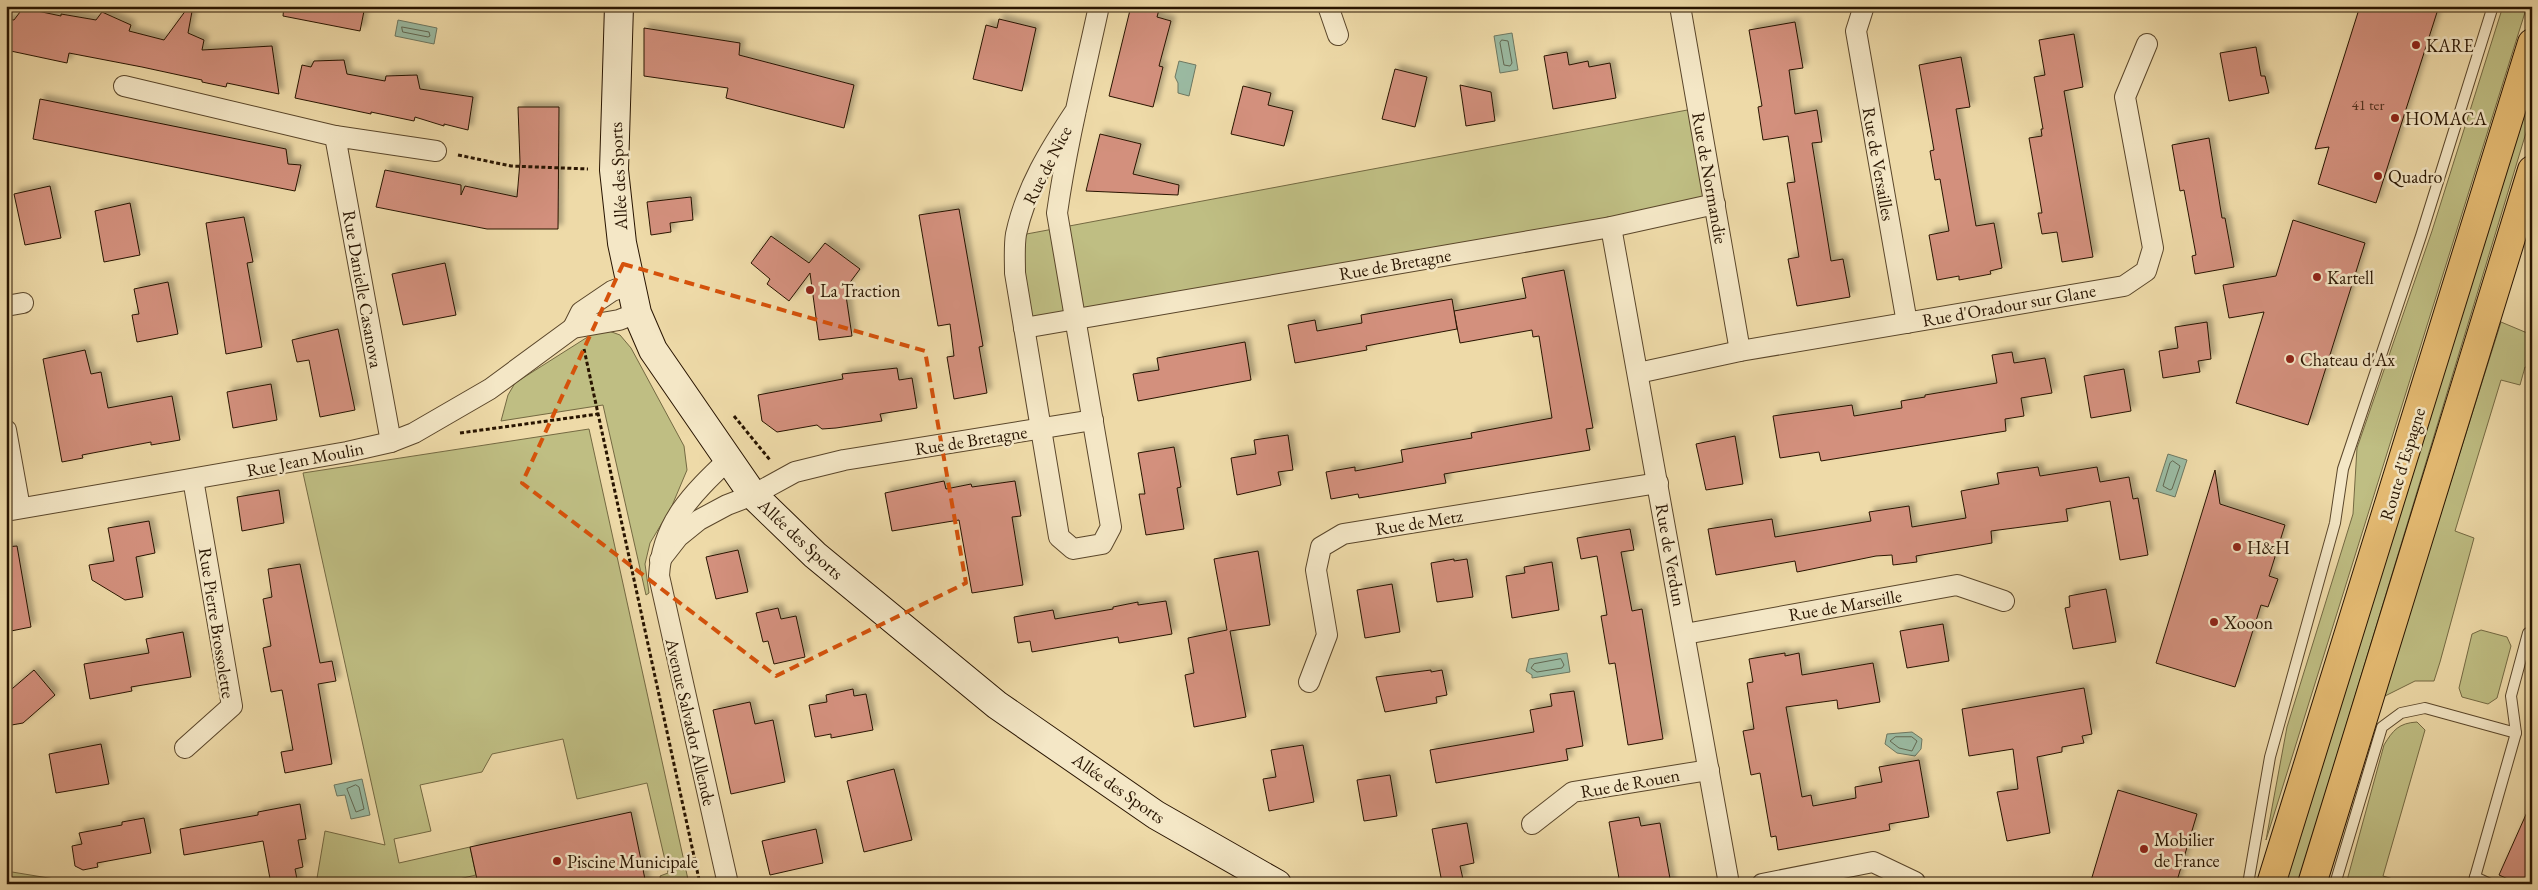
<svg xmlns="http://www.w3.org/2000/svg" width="2538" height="890" viewBox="0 0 2538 890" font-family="'EB Garamond',serif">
<defs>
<filter id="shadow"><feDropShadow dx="4.5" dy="-4.5" stdDeviation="2.5" flood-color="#0004"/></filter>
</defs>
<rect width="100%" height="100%" fill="#eedaa8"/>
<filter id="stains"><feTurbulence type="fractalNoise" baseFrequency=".004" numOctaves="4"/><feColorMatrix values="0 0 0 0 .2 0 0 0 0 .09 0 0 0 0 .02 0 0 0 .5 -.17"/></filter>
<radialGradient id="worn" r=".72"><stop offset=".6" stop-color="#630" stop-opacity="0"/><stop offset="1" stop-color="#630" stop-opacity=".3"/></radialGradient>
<g fill="#bfbe83" stroke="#746942">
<polygon points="2503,6 2527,6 2266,840 2287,727 2353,514 2357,448 2432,231"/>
<polygon points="2532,86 2532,113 2298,884 2283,884"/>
<polygon points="1698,108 1715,204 1024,328 1016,236"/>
<polygon points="2501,322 2532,335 2532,368 2525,367 2520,385 2501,380 2455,531 2474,538 2440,662 2434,681 2415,681 2383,697"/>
<polygon points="609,331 620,335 631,348 684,446 687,470 671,508 650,543 645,564 649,593 646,595 603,405 501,421 508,395 515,383 586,338 594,333"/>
<polygon points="589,429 689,884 661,884 660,876 668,873 647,783 577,799 563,739 492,754 482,772 420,785 431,831 394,839 399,863 470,847 476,875 438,884 316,884 325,831 385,845 303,473"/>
<polygon points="2481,630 2507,637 2511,646 2497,698 2488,704 2462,697 2459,688 2472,634"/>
<path d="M2417,722L2425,730L2383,876L2410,884H2346L2384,745C2393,730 2399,723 2417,722Z"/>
<polygon points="6,871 85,884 6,884"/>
</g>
<g fill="#9bbba3" stroke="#6d7862">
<polygon points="398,20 437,28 434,44 395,36"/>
<polygon points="1512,33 1518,70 1500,73 1494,36"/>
<polygon points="1179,61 1196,65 1189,96 1178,93 1178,83 1175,77"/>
<polygon points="2168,454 2187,460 2175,497 2156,491"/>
<polygon points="1567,653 1570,672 1532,678 1532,675 1526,671 1529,659"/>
<polygon points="1912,732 1922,739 1921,749 1915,756 1897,753 1885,744 1887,734"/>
<polygon points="362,779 370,815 351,819 345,795 337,796 334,785"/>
</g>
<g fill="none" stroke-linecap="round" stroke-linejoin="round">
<g stroke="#626852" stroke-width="1">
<polygon points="402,27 429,32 430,36 428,37 403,32"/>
<polygon points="1502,40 1508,41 1512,63 1510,66 1504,65 1500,43"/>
<polygon points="2173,461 2180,466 2172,489 2170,490 2163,486 2170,463"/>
<polygon points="1561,659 1564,665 1562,668 1537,672 1531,668 1534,664"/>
<polygon points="1912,737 1917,741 1912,751 1899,748 1890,741 1895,737"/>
<polygon points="356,785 359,787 364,809 356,812 347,789"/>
</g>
</g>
<g fill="#d3907d" stroke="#281400" filter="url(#shadow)">
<polygon points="189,6 193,6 188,33 204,40 202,50 272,46 279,94 227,83 226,87 202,82 202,80 142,67 69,53 67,63 6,50 6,19 14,20 23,8 61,16 61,14 96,20 102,12 131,25 129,31 164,40"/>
<polygon points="284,6 365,6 360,31 283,16"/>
<polygon points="1131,6 1160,6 1157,17 1171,21 1159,66 1163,67 1153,107 1109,96"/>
<polygon points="2360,6 2439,6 2376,203 2318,184 2329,147 2315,149"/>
<polygon points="999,19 1036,28 1022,91 973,79 986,25 997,28"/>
<polygon points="1795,22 1803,68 1789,70 1795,114 1817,110 1822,142 1812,143 1831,261 1843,259 1850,297 1797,306 1788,259 1799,257 1787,183 1795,182 1788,136 1763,140 1758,107 1762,106 1749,30"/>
<polygon points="644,28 740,43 739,55 854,85 844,128 726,98 728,88 644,76"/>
<polygon points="2074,34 2083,87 2064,91 2093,257 2062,262 2057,232 2042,234 2038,213 2042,213 2029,138 2042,136 2041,129 2043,129 2034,77 2045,75 2039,40"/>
<polygon points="2256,47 2261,76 2265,76 2269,93 2229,101 2220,53"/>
<polygon points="1567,52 1569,65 1588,61 1589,67 1610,63 1616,98 1553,109 1544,56"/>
<polygon points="1961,57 1970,107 1956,109 1976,226 1994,223 2002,268 1990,271 1991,274 1959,280 1959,276 1937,280 1929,235 1949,231 1940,179 1935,180 1930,151 1934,150 1919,65"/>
<polygon points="344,60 347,74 385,81 386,76 417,75 420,89 473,97 468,130 444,124 444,126 415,117 414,121 371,112 371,114 295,98 302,65 311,67 314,61"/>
<polygon points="1395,69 1427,77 1415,127 1382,119"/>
<polygon points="1460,85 1491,92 1495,121 1466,126"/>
<polygon points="1243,86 1271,93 1268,105 1293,111 1284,146 1231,134"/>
<polygon points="40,99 286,149 288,164 301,165 295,191 33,139"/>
<polygon points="518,107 559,107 558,229 487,229 376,207 385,170 461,185 461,195 465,186 517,197 520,162"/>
<polygon points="1100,134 1141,144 1133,174 1179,185 1178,195 1086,191"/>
<polygon points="2209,138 2222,218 2225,218 2234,267 2195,274 2192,256 2196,255 2184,190 2180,191 2172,145"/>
<polygon points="50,186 61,238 25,245 14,194"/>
<polygon points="691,197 693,220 670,223 671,232 651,235 647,202"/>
<polygon points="130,203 140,255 104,262 95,211"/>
<polygon points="959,209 983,346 979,347 987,393 954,399 947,357 954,356 950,324 938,326 919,215"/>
<polygon points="244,217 253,262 247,263 262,347 226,354 206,223"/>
<polygon points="2293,220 2365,243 2308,425 2236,403 2264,312 2229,318 2223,285 2276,276"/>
<polygon points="771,236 809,263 825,243 860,269 845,289 852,336 819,340 810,273 789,301 767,284 770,279 751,263"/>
<polygon points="445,263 456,315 403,325 392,274"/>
<polygon points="1564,270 1593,428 1586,429 1590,450 1444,474 1446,483 1359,498 1358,494 1331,499 1326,472 1355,467 1355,471 1403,462 1401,450 1472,438 1471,433 1552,418 1539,336 1533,337 1532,330 1460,343 1454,311 1526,298 1522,278"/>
<polygon points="168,282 178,334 137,342 132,315 139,314 134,289"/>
<polygon points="1452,299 1457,329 1366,346 1367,350 1295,363 1288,325 1315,320 1317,331 1362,323 1361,315"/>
<polygon points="2207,322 2211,359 2198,361 2200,372 2163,378 2159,351 2178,348 2175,327"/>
<polygon points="338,329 355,410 320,417 309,360 297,362 292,340"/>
<polygon points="1245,342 1251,380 1138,401 1133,374 1159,370 1157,358"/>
<polygon points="85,350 91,374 101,372 108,408 172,396 180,440 151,445 151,442 82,455 83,458 62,462 43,359"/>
<polygon points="2012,352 2014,363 2045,358 2052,393 2021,398 2024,416 2005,419 2006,431 1821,461 1819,452 1780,458 1773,416 1852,405 1854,416 1902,408 1901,401 1925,397 1925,395 1997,383 1992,355"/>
<polygon points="897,368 899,380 912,378 917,408 880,414 882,421 836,428 822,429 817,425 777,432 762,421 758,395 843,379 842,374"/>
<polygon points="2124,369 2131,411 2091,418 2084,376"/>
<polygon points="271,384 277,420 233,428 227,392"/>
<polygon points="1288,435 1293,470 1278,472 1281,485 1237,495 1231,458 1256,454 1254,440"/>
<polygon points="1735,436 1743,484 1706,490 1696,444"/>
<polygon points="1174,447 1181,487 1177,488 1184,529 1146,535 1139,494 1145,494 1138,453"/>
<polygon points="2038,467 2040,476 2097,467 2100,482 2129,477 2133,499 2138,498 2148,555 2120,560 2110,501 2066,509 2068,521 1991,531 1992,543 1916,556 1917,562 1893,565 1892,555 1876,556 1797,572 1795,561 1716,575 1708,529 1772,519 1775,537 1871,521 1869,512 1909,506 1912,527 1966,518 1961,491 1999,484 1997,473"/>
<polygon points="2215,470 2220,504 2285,525 2269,576 2278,579 2268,607 2261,605 2235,687 2156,663"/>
<polygon points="944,481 946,489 971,484 972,487 1015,481 1021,516 1012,517 1023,585 972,593 959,520 892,531 885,493"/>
<polygon points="279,490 284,523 242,531 237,497"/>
<polygon points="149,521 155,553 136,557 143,597 125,600 92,580 89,565 114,561 108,528"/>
<polygon points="1630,529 1634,550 1621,552 1632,611 1642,609 1663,739 1628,745 1615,663 1609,664 1601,616 1607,615 1597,556 1581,559 1577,538"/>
<polygon points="17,546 31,627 6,632 6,547"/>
<polygon points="738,550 748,592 716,599 706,557"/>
<polygon points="1258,551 1270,625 1230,631 1246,717 1194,727 1185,675 1194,673 1188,638 1227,630 1214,559"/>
<polygon points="1454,559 1454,561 1467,559 1473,597 1437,602 1431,563"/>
<polygon points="1552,562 1559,610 1512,618 1506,576 1525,573 1524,567"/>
<polygon points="300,564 320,663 332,661 336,681 318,684 332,764 285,773 281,752 293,750 282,690 271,692 263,648 271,646 263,599 272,597 268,569"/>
<polygon points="1392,584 1400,632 1365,638 1357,590"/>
<polygon points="2106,589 2116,642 2073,649 2065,608 2070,607 2069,596"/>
<polygon points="1166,601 1172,634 1119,643 1118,637 1032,652 1030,641 1018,643 1014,617 1053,610 1055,619 1113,609 1113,607 1138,602 1138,605"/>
<polygon points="778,608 781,619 796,616 805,657 774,664 768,641 763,642 756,613"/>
<polygon points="1943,624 1949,661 1907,668 1900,631"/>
<polygon points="183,632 191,677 131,687 132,691 90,699 84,664 149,653 146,639"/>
<polygon points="1785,653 1785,656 1799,653 1802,675 1873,663 1880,702 1838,709 1837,700 1786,707 1802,797 1811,795 1813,806 1856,798 1855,787 1882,782 1879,767 1919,760 1929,817 1889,824 1890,830 1778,850 1776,836 1771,837 1760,773 1751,775 1743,731 1754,729 1747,683 1753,682 1749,659"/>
<polygon points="34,670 55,695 23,723 6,726 6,694"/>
<polygon points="1431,670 1431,672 1442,670 1447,695 1436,697 1437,703 1385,712 1376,677"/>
<polygon points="2084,688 2092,734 2082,736 2084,743 2062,747 2062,752 2037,757 2050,833 2007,841 1997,792 2018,789 2013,749 1969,756 1962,709"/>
<polygon points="853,689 854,696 866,694 873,730 831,738 831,734 815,737 809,705 827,702 826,695"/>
<polygon points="1574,691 1583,746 1566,749 1568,760 1436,783 1430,750 1534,732 1530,710 1552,706 1550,694"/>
<polygon points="750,702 755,724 773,720 785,782 731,794 713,710"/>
<polygon points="101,744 109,784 56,793 49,754"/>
<polygon points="1303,745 1314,802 1269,811 1263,779 1276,777 1271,750"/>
<polygon points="894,769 912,840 864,852 847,781"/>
<polygon points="1390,775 1397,816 1364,821 1357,780"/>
<polygon points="2118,790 2197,814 2176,884 2090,884"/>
<polygon points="2532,801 2532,884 2519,884 2499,875"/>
<polygon points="300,804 306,839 298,840 303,867 295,869 298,884 271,884 263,841 184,855 180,829 258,815 258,812"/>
<polygon points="631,812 646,884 478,884 470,847"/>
<polygon points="1639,817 1641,826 1660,823 1671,884 1620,884 1609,822"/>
<polygon points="144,818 151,853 97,863 98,867 83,870 75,866 72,846 82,844 79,833 122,825 122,822"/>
<polygon points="1467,823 1474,863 1460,866 1463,879 1442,883 1432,829"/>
<polygon points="816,829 823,863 770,875 762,841"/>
</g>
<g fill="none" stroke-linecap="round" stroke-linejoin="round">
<defs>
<g id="lane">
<polyline points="2475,877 2490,884"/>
<polyline points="2248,884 2270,757 2335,523 2343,469 2421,236 2493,6"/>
<polyline points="2335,884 2382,727 2401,713 2425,708 2516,733"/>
<polyline points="2473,884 2516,733 2511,696 2528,633"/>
</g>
<g id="street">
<polyline points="1328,6 1338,35"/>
<polyline points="1680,6 1740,351"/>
<polyline points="1864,6 1856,31 1907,323"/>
<polyline points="124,86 335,136"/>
<path d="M1076,110C1050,149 1026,188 1016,234C1014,246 1015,260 1015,273L1059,537L1073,549L1102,544L1111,527L1057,213C1067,143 1084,75 1099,6"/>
<polyline points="1611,227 1729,884"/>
<polyline points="6,306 23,303"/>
<polyline points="573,328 581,312 612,291 631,284"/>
<polyline points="1024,328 1611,227 1715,204"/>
<polyline points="1638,373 1740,351 2124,286 2146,271 2153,248 2125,97 2147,44"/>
<polyline points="6,430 20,508"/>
<polyline points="391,442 335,136 436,151"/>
<polyline points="6,511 347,452 391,442 414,433 490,389 573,328 619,320 637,313"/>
<polyline points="660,560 678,537 699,520 727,505 753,495 795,472 844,460 1093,420"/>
<polyline points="1685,634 1957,585 2004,601"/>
<polyline points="1309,682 1327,635 1316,570 1321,547 1343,534 1658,483"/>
<polyline points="185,748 232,706 193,479"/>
<polyline points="1532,824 1573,792 1709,770"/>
<path d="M728,884L659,576C662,523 692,494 729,459"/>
<polyline points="1762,884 1873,862 1915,882"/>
</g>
<polyline id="secondary" points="619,6 614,170 622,243 637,313 653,350 753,495 815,555 997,705 1156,815 1277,884"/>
<g id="primary">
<polyline points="2271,884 2532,43"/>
<polyline points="2312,884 2532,170"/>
</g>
</defs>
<use href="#lane" stroke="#5a462a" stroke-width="12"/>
<use href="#street" stroke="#5a462a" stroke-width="22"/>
<use href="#secondary" stroke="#281400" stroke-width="30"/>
<use href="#primary" stroke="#281400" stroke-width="30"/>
<g stroke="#281400" stroke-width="3" stroke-dasharray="4 2.5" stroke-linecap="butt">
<polyline points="458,155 511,166 588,169"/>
<polyline points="584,349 700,884"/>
<polyline points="734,416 770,460"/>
<polyline points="460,433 598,414"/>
</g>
<use href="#lane" stroke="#f4e7c6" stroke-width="10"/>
<use href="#street" stroke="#f4e7c6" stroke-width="20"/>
<use href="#secondary" stroke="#f4e7c6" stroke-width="28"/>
<use href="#primary" stroke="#e7bd74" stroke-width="28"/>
</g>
<path fill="none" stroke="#d5520b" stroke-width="4" stroke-dasharray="10 6" stroke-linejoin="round" d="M623,264L925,351L966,583L776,676L522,483Z"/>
<g fill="#8f2418" stroke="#f4e7c6" stroke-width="2">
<circle cx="2416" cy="45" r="5"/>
<circle cx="2395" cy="118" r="5"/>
<circle cx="2378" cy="176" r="5"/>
<circle cx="2317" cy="277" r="5"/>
<circle cx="810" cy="290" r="5"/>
<circle cx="2290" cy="359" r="5"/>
<circle cx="2237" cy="547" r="5"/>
<circle cx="2214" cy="622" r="5"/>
<circle cx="2144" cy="849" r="5"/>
<circle cx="557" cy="861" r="5"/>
</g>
<g text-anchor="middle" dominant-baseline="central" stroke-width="5" stroke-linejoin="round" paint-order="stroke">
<g font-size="15" fill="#53331f">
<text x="2368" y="104">41 ter</text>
</g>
<g font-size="18" fill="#281400" stroke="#f4e7c6" text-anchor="start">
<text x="2426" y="45">KARE</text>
<text x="2405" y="118">HOMACA</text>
<text x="2388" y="176">Quadro</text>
<text x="2327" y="277">Kartell</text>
<text x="820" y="290">La Traction</text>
<text x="2300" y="359">Chateau d'Ax</text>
<text x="2247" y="547">H&amp;H</text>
<text x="2224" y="622">Xooon</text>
<text x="2154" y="839">Mobilier<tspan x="2154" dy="21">de France</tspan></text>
<text x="567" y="861">Piscine Municipale</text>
</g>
<g font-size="18" fill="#281400" stroke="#f4e7c6">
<text transform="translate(1879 164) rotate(80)">Rue de Versailles</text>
<text transform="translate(1047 165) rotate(-63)">Rue de Nice</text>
<text transform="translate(618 176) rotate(-93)">Allée des Sports</text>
<text transform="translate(1710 178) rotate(80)">Rue de Normandie</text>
<text transform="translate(1395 264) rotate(-10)">Rue de Bretagne</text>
<text transform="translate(363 289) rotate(80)">Rue Danielle Casanova</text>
<text transform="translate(2009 305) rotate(-10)">Rue d'Oradour sur Glane</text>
<text transform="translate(971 440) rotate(-9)">Rue de Bretagne</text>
<text transform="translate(305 459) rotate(-11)">Rue Jean Moulin</text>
<text transform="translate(2402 464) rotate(-73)">Route d'Espagne</text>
<text transform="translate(1419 522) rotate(-9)">Rue de Metz</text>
<text transform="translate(801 539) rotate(43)">Allée des Sports</text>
<text transform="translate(1671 555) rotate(80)">Rue de Verdun</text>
<text transform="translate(1845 605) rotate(-10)">Rue de Marseille</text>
<text transform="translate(217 623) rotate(81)">Rue Pierre Brossolette</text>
<text transform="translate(691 722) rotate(77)">Avenue Salvador Allende</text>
<text transform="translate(1630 783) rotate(-10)">Rue de Rouen</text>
<text transform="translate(1119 788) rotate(35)">Allée des Sports</text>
</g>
</g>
<rect width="2538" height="890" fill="none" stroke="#eedaa8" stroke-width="25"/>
<rect x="8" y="8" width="2523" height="875" fill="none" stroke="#281400" stroke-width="2.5"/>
<rect x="12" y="12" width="2513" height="865" fill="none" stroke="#281400"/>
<rect width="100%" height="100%" filter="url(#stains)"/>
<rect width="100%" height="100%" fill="url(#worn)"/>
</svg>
